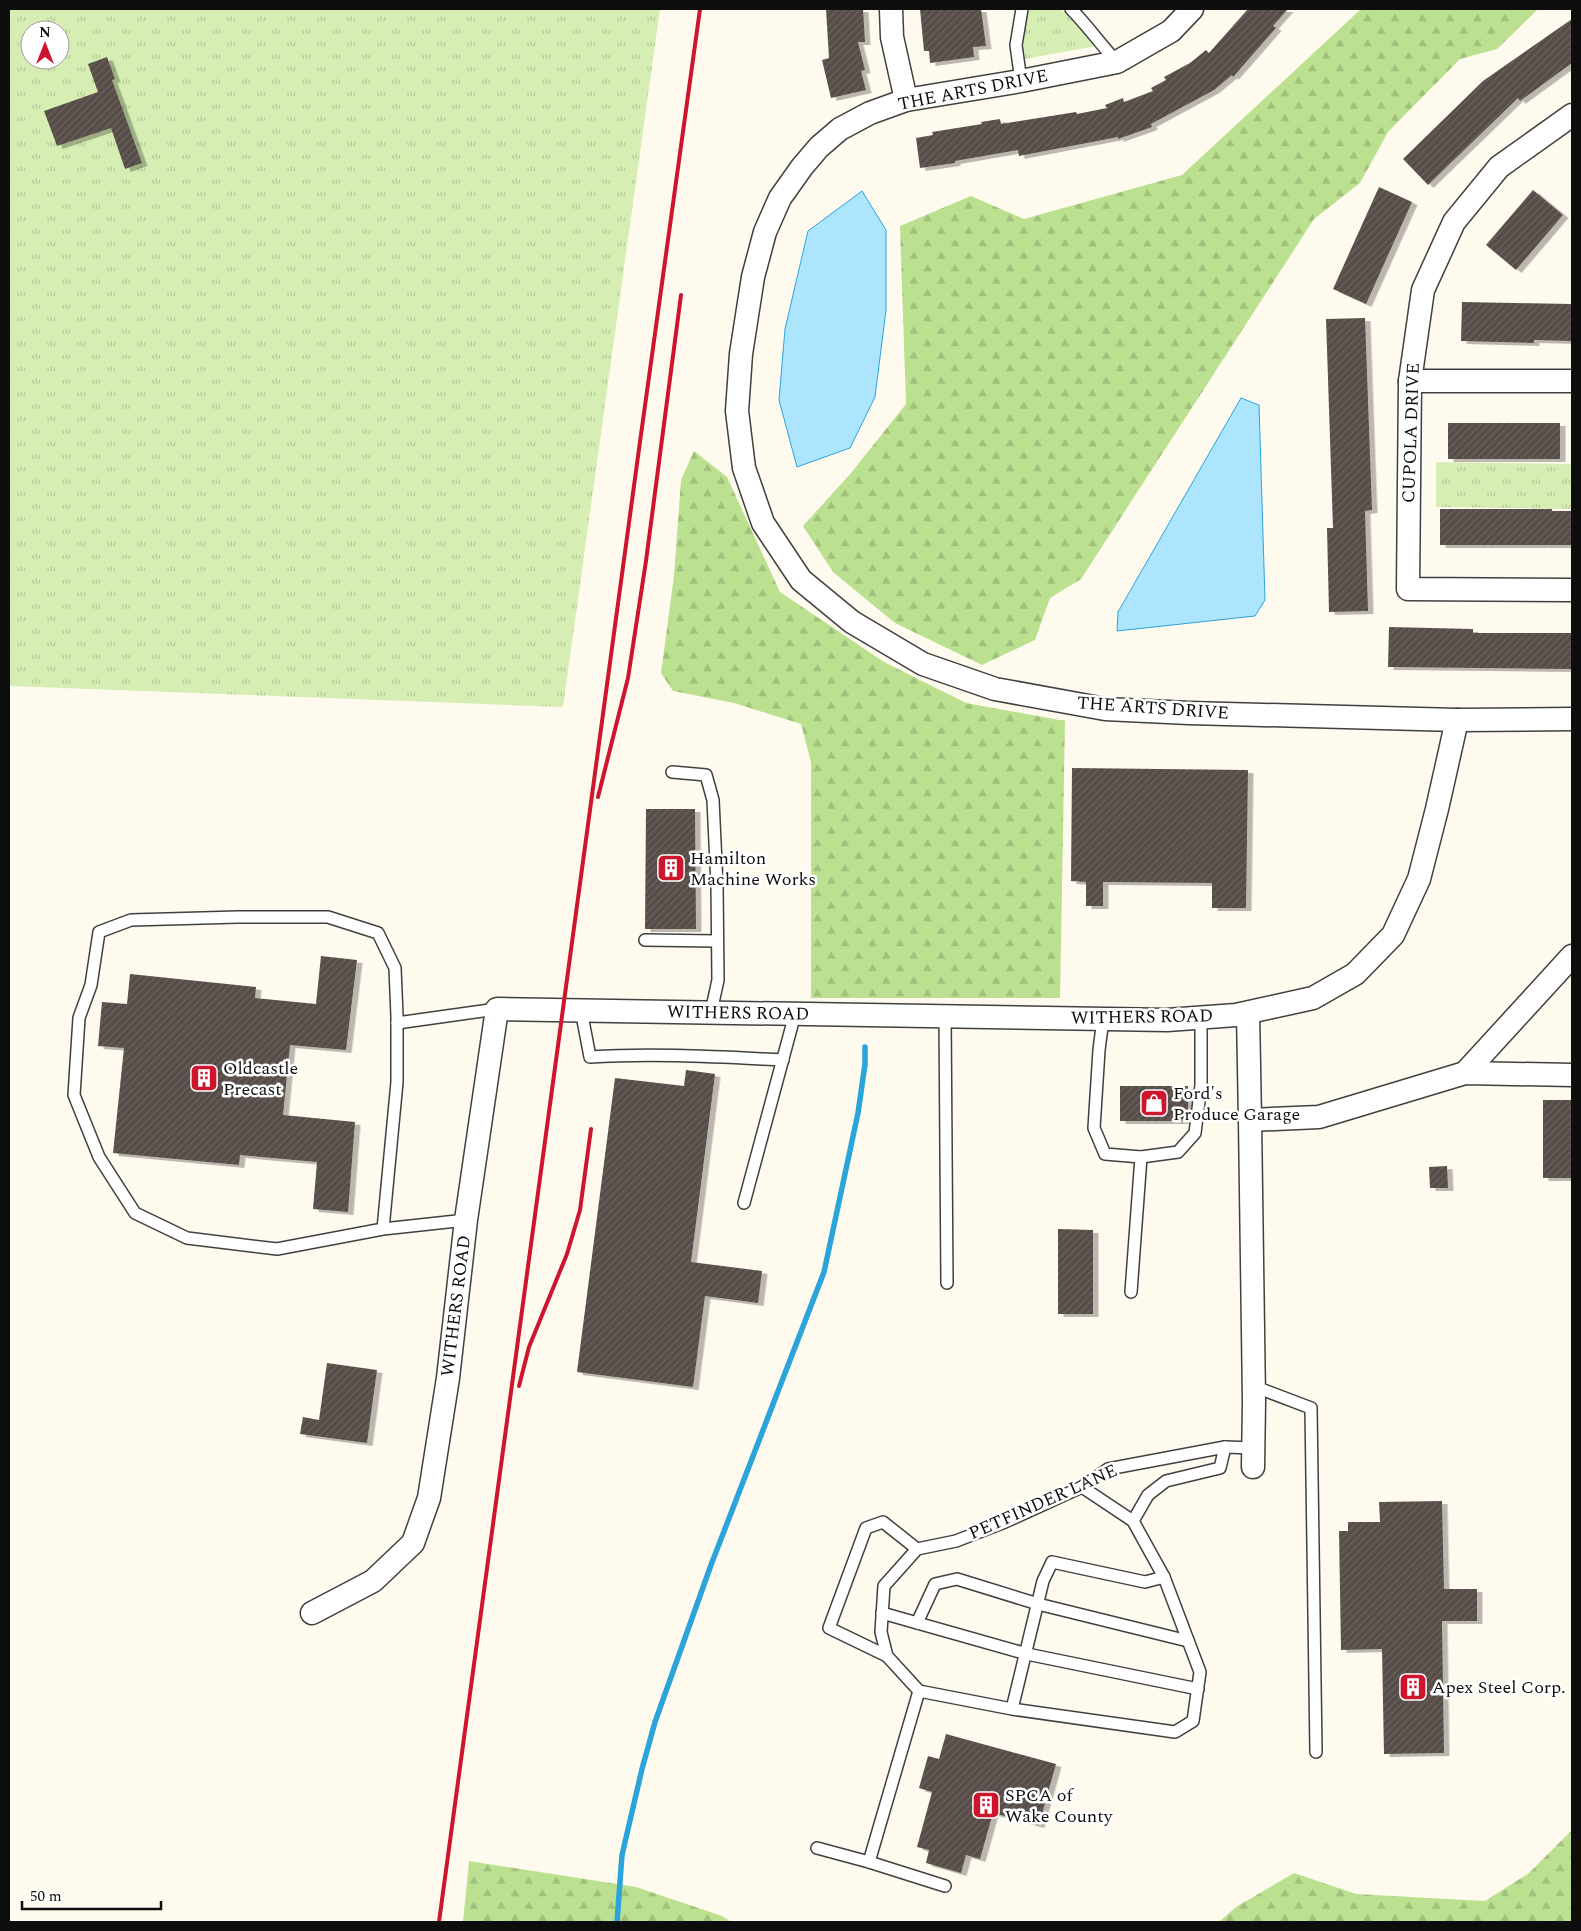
<svg xmlns="http://www.w3.org/2000/svg" width="1581" height="1931" viewBox="0 0 1581 1931" font-family="Spectral,serif">
<defs>
<pattern id="grass-tufts" width="24" height="20" patternUnits="userSpaceOnUse" patternTransform="scale(1.25)"><rect width="24" height="20" fill="#d6eeb3"/><path d="M3 7l-1-3M5 7V3M7 7l1-3M15 17l-1-3M17 17v-4M19 17l1-3" fill="none" stroke="#b6cb99"/></pattern>
<pattern id="forest-firs" width="22" height="20" patternUnits="userSpaceOnUse" patternTransform="scale(1.25)"><rect width="22" height="20" fill="#bbe190"/><path d="M5 1l3.5 6h-7zM16 11l3.5 6h-7z" fill="#a0c07b"/></pattern>
<pattern id="building-hatch" width="6" height="6" patternUnits="userSpaceOnUse" patternTransform="scale(1.25)"><rect width="6" height="6" fill="#574d49"/><path d="M-1 1l2-2M0 6l6-6M5 7l2-2" fill="none" stroke="#6a625f"/></pattern>
<filter id="shadow"><feDropShadow dx="5.5" dy="3" stdDeviation="0" flood-color="#0004"/></filter>
</defs>
<rect width="100%" height="100%" fill="#fffaee"/>
<g fill="url(#grass-tufts)" fill-rule="evenodd">
<path d="M9,9H660L563,707L9,686ZM30,30H60V60H30Z"/>
<polygon points="1025,9 1061,9 1096,46 1025,59 1022,33"/>
<polygon points="1436,462 1572,464 1572,509 1436,507"/>
</g>
<g fill="url(#forest-firs)">
<polygon points="1361,9 1538,9 1497,49 1460,59 1388,132 1360,183 1314,219 1081,579 1050,598 1035,640 982,665 895,623 833,572 803,526 851,473 906,404 900,226 971,196 1024,219 1182,175"/>
<polygon points="694,451 727,477 780,592 884,662 966,703 1065,721 1060,998 811,998 811,762 801,724 734,703 673,691 661,673 674,576 681,480"/>
<polygon points="1572,1830 1572,1922 1219,1922 1236,1907 1294,1873 1356,1894 1485,1901 1529,1873"/>
<polygon points="469,1861 636,1887 722,1916 731,1922 463,1922"/>
</g>
<g fill="#ace5fd" stroke="#2ba4dc">
<polygon points="862,191 886,230 886,310 875,397 850,448 797,467 779,400 785,329 808,231"/>
<polygon points="1241,398 1259,405 1265,600 1255,616 1117,631 1118,612"/>
</g>
<g fill="none" stroke-linecap="round" stroke-linejoin="round">
<polyline stroke="#2ba4dc" stroke-width="5.5" points="617,1922 622,1855 642,1769 655,1722 711,1565 824,1272 858,1113 865,1064 865,1047"/>
</g>
<g fill="url(#building-hatch)" filter="url(#shadow)">
<polygon points="826,9 863,9 865,42 858,42 865,70 861,71 866,90 831,98 822,60 829,58"/>
<polygon points="920,9 981,9 986,46 973,47 974,57 930,63 929,51 924,51"/>
<polygon points="1248,9 1288,9 1273,26 1276,28 1233,77 1232,75 1214,90 1151,124 1152,127 1118,139 1118,137 1019,156 1018,150 955,161 955,163 920,168 916,138 933,135 932,132 982,124 981,122 1000,119 1001,124 1076,112 1077,114 1107,108 1105,105 1123,98 1124,102 1153,91 1151,88 1166,80 1164,77 1190,63 1206,50 1209,53"/>
<polygon points="1572,19 1572,63 1520,101 1518,98 1428,185 1403,159 1483,81"/>
<polygon points="107,57 115,79 112,80 142,163 125,169 111,128 57,146 44,111 98,92 88,64"/>
<polygon points="1379,187 1412,202 1366,304 1333,289"/>
<polygon points="1533,190 1563,215 1516,270 1486,245"/>
<polygon points="1462,302 1572,304 1572,341 1534,340 1534,343 1461,341"/>
<polygon points="1365,318 1372,510 1365,511 1368,611 1329,612 1327,528 1333,528 1326,319"/>
<rect x="1448" y="423" width="112" height="36"/>
<polygon points="1440,509 1552,509 1552,511 1572,511 1572,545 1440,545"/>
<polygon points="1389,627 1473,629 1473,633 1572,633 1572,669 1388,667"/>
<polygon points="1072,768 1248,770 1246,908 1212,908 1212,883 1103,882 1103,906 1086,906 1086,882 1071,881"/>
<polygon points="646,809 695,809 696,929 645,929"/>
<polygon points="321,956 357,960 346,1050 290,1045 283,1115 355,1122 348,1212 313,1209 317,1162 240,1155 239,1165 113,1153 124,1048 98,1046 102,1002 127,1004 130,974 256,987 255,998 316,1004"/>
<polygon points="686,1070 715,1074 691,1262 762,1271 758,1303 705,1296 693,1387 577,1372 615,1078 684,1086"/>
<rect x="1120" y="1086" width="68" height="35"/>
<rect x="1543" y="1100" width="29" height="78"/>
<polygon points="1447,1166 1448,1188 1430,1188 1429,1167"/>
<polygon points="1058,1229 1093,1230 1093,1314 1058,1314"/>
<polygon points="327,1363 377,1370 367,1443 300,1434 303,1417 319,1420"/>
<polygon points="1442,1501 1444,1589 1477,1589 1477,1621 1442,1621 1444,1753 1384,1754 1382,1649 1341,1650 1339,1531 1348,1531 1348,1522 1380,1522 1379,1502"/>
<polygon points="946,1734 1056,1764 1039,1825 993,1813 980,1859 966,1855 961,1873 926,1863 929,1850 917,1847 932,1792 919,1788 928,1756 939,1759"/>
</g>
<g fill="none" stroke-linecap="round" stroke-linejoin="round">
<defs>
<g id="lane">
<path d="M1071,9C1087,25 1101,45 1117,62"/>
<polyline points="1021,81 1016,45 1022,9"/>
<polyline points="672,772 706,775 713,800 717,885 718,980 711,1012"/>
<polyline points="645,940 716,941"/>
<path d="M581,1010L590,1057C655,1053 719,1057 783,1060"/>
<polyline points="945,1016 947,1283"/>
<polyline points="1103,1019 1099,1050 1094,1128 1105,1154 1141,1157 1178,1152 1195,1133 1201,1085 1201,1018"/>
<polyline points="397,1023 497,1009"/>
<polyline points="744,1203 795,1014"/>
<polyline points="383,1229 397,1082 397,1016 395,968 378,933 328,917 238,917 131,920 99,932 91,985 79,1018 74,1095 99,1157 135,1213 187,1238 277,1249 383,1229 466,1220"/>
<polyline points="1131,1292 1141,1157"/>
<polyline points="1253,1386 1311,1408 1316,1752"/>
<polyline points="1082,1487 1133,1521 1164,1577"/>
<polyline points="1133,1521 1148,1495 1166,1481 1220,1468 1225,1447"/>
<polyline points="882,1613 1027,1654 1198,1689"/>
<polyline points="917,1623 935,1584 957,1579 1038,1604 1188,1641"/>
<polyline points="887,1656 829,1628 866,1528 883,1522 917,1549"/>
<polyline points="919,1691 869,1862 945,1886"/>
<polyline points="1012,1709 1175,1732 1193,1721 1200,1672 1164,1577 1145,1582 1052,1562 1043,1581 1012,1709 919,1691 887,1656 881,1632 884,1586 917,1549 956,1541 1005,1522 1082,1487 1108,1469 1225,1447 1253,1448"/>
<polyline points="817,1848 869,1862"/>
</g>
<g id="street">
<polyline points="891,9 892,37 906,100"/>
<polyline points="1192,9 1171,31 1117,62 1021,81 906,100 870,113 840,129 819,147 802,167 780,198 765,232 753,277 741,354 737,411 744,468 763,523 801,580 852,622 923,664 995,689 1105,709 1189,713 1457,720 1572,719"/>
<polyline points="1572,115 1499,167 1454,222 1423,290 1410,381 1408,589 1572,590"/>
<polyline points="1410,381 1572,381"/>
<polyline points="1248,1013 1250,1120 1319,1117 1465,1073 1572,1075"/>
<polyline points="1465,1073 1572,956"/>
<polyline points="1250,1120 1254,1401 1253,1467"/>
<polyline points="312,1613 373,1581 413,1543 429,1498 448,1378 466,1220 497,1009 1167,1020 1236,1015 1313,998 1355,974 1393,935 1419,879 1437,809 1457,720"/>
</g>
</defs>
<use href="#lane" stroke="#404040" stroke-width="14"/>
<use href="#street" stroke="#404040" stroke-width="25"/>
<use href="#lane" stroke="#fff" stroke-width="11"/>
<use href="#street" stroke="#fff" stroke-width="22"/>
<g stroke="#cd162d" stroke-width="4">
<polyline points="598,797 628,678 646,561 681,295"/>
<polyline points="519,1386 529,1347 567,1254 580,1210 591,1129"/>
<polyline points="439,1922 639,449 700,9"/>
</g>
</g>
<defs>
<symbol id="building-square" viewBox="-11 -11 22 22"><rect x="-9" y="-9" width="18" height="18" rx="4" fill="#cd162d" stroke="#fff"/><path d="M-4-6H4V6H1V3H-1V6H-4ZM-2.5-4.3h1.7v1.8h-1.7ZM.8-4.3h1.7v1.8H.8ZM-2.5-1h1.7V.8h-1.7ZM.8-1h1.7V.8H.8Z" fill="#fff"/></symbol>
<symbol id="shop-square" viewBox="-11 -11 22 22"><rect x="-9" y="-9" width="18" height="18" rx="4" fill="#cd162d" stroke="#fff"/><path d="M-5-2.5h2.3a2.7 3.5 0 0 1 5.4 0H5L5.5 6h-11ZM-1.5-2.5h3a1.5 2.3 0 0 0-3 0Z" fill="#fff"/></symbol>
</defs>
<g fill-rule="evenodd">
<use href="#building-square" x="655" y="852" width="32" height="32"/>
<use href="#building-square" x="188" y="1062" width="32" height="32"/>
<use href="#shop-square" x="1138" y="1087" width="32" height="32"/>
<use href="#building-square" x="1397" y="1671" width="32" height="32"/>
<use href="#building-square" x="970" y="1789" width="32" height="32"/>
</g>
<g text-anchor="middle" dominant-baseline="central" stroke-width="5" stroke-linejoin="round" paint-order="stroke">
<g font-size="18" fill="#0d0d0d" stroke="#fff">
<text transform="translate(973 90) rotate(-11)">THE ARTS DRIVE</text>
<text transform="translate(1411 433) rotate(-88)">CUPOLA DRIVE</text>
<text transform="translate(1153 708) rotate(4)">THE ARTS DRIVE</text>
<text transform="translate(738 1013) rotate(1)">WITHERS ROAD</text>
<text transform="translate(1142 1017) rotate(-1)">WITHERS ROAD</text>
<text transform="translate(456 1306) rotate(-83)">WITHERS ROAD</text>
<text transform="translate(1043 1502) rotate(-24)">PETFINDER LANE</text>
</g>
<g font-size="18" fill="#0d0d0d" stroke="#fff" text-anchor="start">
<text x="690" y="858">Hamilton<tspan x="690" dy="21">Machine Works</tspan></text>
<text x="223" y="1068">Oldcastle<tspan x="223" dy="21">Precast</tspan></text>
<text x="1173" y="1093">Ford's<tspan x="1173" dy="21">Produce Garage</tspan></text>
<text x="1432" y="1687">Apex Steel Corp.</text>
<text x="1005" y="1795">SPCA of<tspan x="1005" dy="21">Wake County</tspan></text>
</g>
</g>
<rect width="1581" height="1931" fill="none" stroke="#0d0d0d" stroke-width="20"/>
<g transform="translate(45 45)"><circle r="24" fill="#ffffff" stroke="#9e9e9e"/>
<path d="M0-4L9 19L0 12L-9 19Z" fill="#cd162d"/>
<text y="-8" font-size="14" font-weight="bold" text-anchor="middle" fill="#0d0d0d">N</text>
</g>
<path d="M22 1901v8h139v-8" fill="none" stroke="#0d0d0d" stroke-width="2.5"/>
<text x="30" y="1901" font-size="15" fill="#0d0d0d" stroke="#ffffff" stroke-width="4" paint-order="stroke">50 m</text>
</svg>
